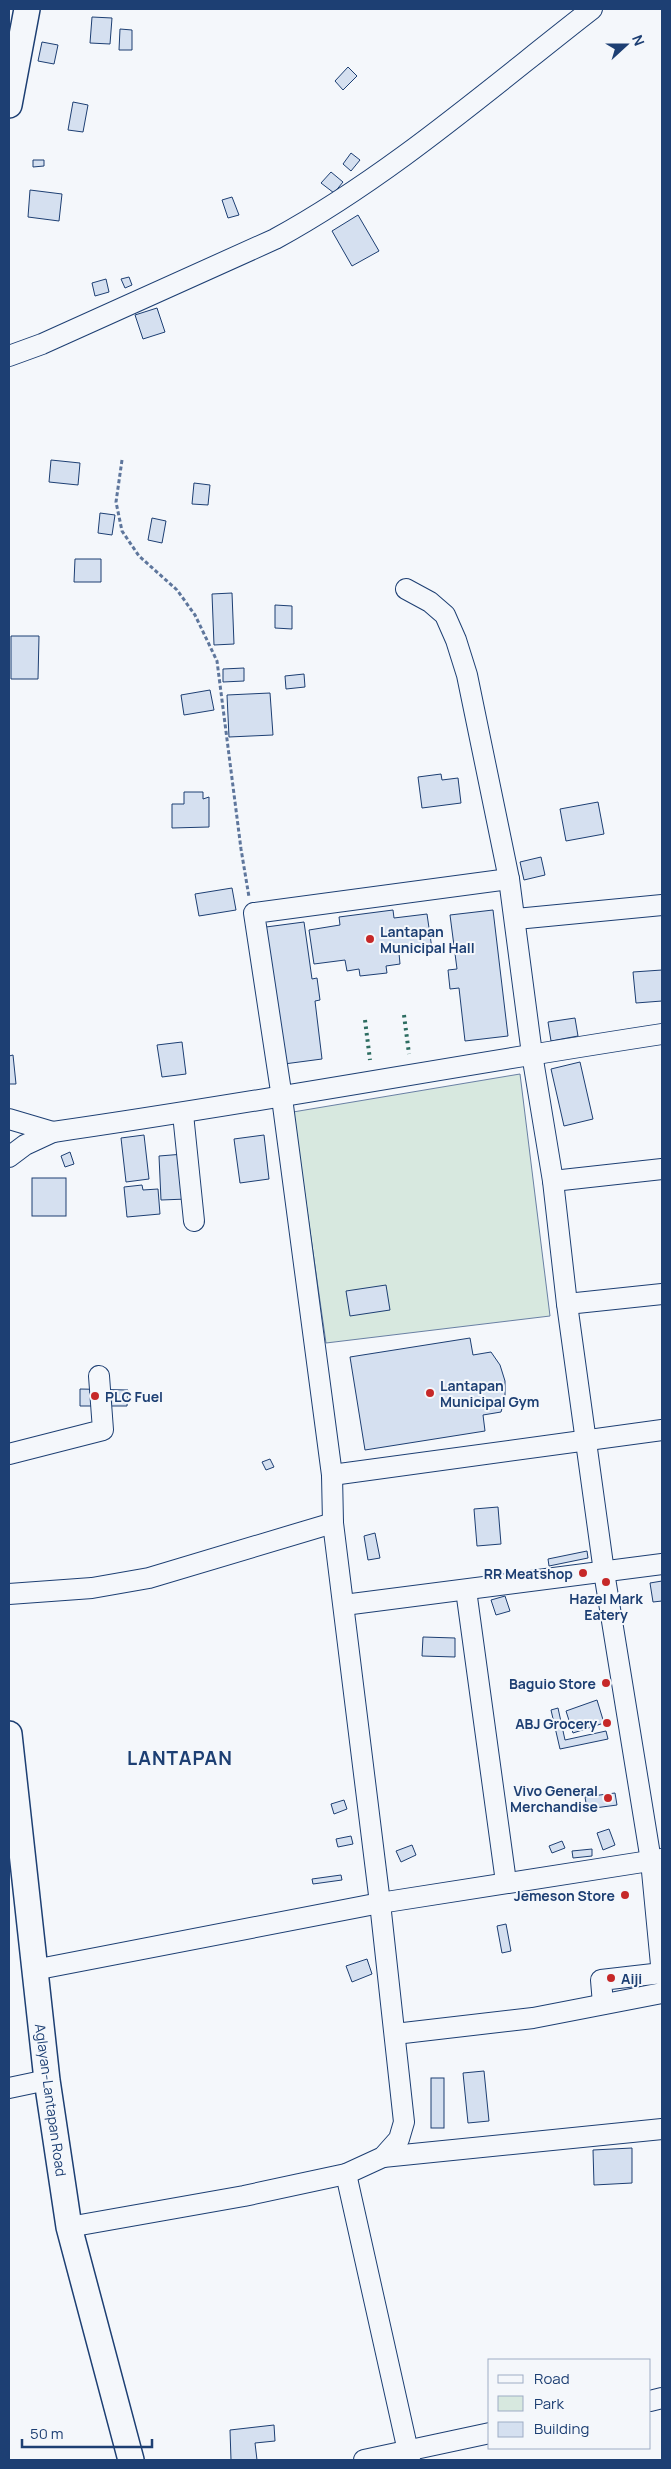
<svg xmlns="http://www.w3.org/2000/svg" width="671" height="2469" viewBox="0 0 671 2469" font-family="Manrope,sans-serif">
<rect width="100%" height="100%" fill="#f4f7fb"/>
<polygon fill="#d7e8df" stroke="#687fa3" points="520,1074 550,1316 326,1343 293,1112"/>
<g fill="#d5e0f0" stroke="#1d3f73">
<polygon points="92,17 112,18 110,44 90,43"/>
<polygon points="120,29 132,30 132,50 119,50"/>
<polygon points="42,42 58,45 54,64 38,61"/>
<polygon points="348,67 357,76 343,90 335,81"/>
<polygon points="73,102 88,105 83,132 68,130"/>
<polygon points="351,153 360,160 351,171 343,164"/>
<polygon points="33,160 44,160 44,166 33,167"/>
<polygon points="331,172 343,182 334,193 321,183"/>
<polygon points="30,190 62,194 59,221 28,217"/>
<polygon points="232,197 239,215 228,218 222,200"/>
<polygon points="358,215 379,251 352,266 332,231"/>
<polygon points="129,277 132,285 125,288 121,279"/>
<polygon points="106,279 109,292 95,296 92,283"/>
<polygon points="157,308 165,332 143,339 135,315"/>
<polygon points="51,460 80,463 78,485 49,482"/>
<polygon points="194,483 210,485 208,505 192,504"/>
<polygon points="100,513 115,515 112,535 98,533"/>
<polygon points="152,518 166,521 162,543 148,540"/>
<polygon points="75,559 101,559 101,582 74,582"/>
<polygon points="232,593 234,644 214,645 212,594"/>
<polygon points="275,605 292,606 292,629 275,628"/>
<polygon points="11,636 39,636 38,679 11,679"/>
<polygon points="244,668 244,681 223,682 223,669"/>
<polygon points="304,674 305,687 286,689 285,676"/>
<polygon points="210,690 214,710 184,715 181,695"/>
<polygon points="270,693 273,735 229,737 227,695"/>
<polygon points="441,774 442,780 458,778 461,803 422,808 418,777"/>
<polygon points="184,792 203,792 203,799 209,797 209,827 172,828 172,804 184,804"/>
<polygon points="598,802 604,834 566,841 560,809"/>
<polygon points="541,857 545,875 524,880 520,862"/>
<polygon points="232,888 236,910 199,916 195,894"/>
<polygon points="393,910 394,918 427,914 432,949 399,953 400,964 386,966 387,973 360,976 359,969 347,971 345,960 314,964 309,930 340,925 339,917"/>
<polygon points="493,910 508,1036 465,1041 459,988 450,989 448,970 457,969 450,915"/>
<polygon points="304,922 312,979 317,978 320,1000 315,1001 322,1059 284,1064 266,927"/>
<polygon points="662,970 662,1001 636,1003 633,972"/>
<polygon points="575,1018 578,1036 551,1041 548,1022"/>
<polygon points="182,1042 186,1074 162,1077 157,1045"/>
<polygon points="13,1055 16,1084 9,1084 9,1056"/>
<polygon points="580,1062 593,1119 564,1126 551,1069"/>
<polygon points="144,1135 149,1179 126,1182 121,1138"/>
<polygon points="264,1135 269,1179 240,1183 234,1139"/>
<polygon points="70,1152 74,1164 65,1167 61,1156"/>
<polygon points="184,1154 187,1199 161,1200 159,1156"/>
<rect x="32" y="1178" width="34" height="38"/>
<polygon points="142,1185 143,1190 158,1189 160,1214 127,1217 124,1187"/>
<polygon points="386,1285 390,1310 350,1316 346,1291"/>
<polygon points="470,1338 473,1355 491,1352 500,1365 505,1381 505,1397 501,1412 483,1415 485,1431 365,1450 350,1357"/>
<polygon points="80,1389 128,1390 127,1406 80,1406"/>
<polygon points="270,1459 274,1467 266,1470 262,1462"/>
<polygon points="498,1507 501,1544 477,1546 474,1509"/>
<polygon points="375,1533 380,1558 368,1560 364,1536"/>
<polygon points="587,1551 588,1558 549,1566 548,1559"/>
<polygon points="662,1581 662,1601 653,1602 650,1583"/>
<polygon points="505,1596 510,1611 496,1615 491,1600"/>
<polygon points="423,1637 455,1638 455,1657 422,1656"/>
<polygon points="597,1700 604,1723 573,1733 566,1711"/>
<polygon points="558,1708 565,1740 606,1731 608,1739 560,1749 551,1710"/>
<polygon points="615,1793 617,1805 587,1809 585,1797"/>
<polygon points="344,1800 347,1809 334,1814 331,1804"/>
<polygon points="609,1829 615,1845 603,1850 597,1833"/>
<polygon points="351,1836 353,1844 338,1847 336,1839"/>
<polygon points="562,1841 565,1848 552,1853 549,1846"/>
<polygon points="412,1845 416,1855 401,1862 396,1851"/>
<polygon points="592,1849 592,1856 573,1858 572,1851"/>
<polygon points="341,1875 342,1880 313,1884 312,1879"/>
<polygon points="506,1924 511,1951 502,1953 497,1926"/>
<polygon points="367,1959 372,1974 352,1982 346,1966"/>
<polygon points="484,2071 489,2121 468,2123 463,2073"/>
<rect x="431" y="2078" width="13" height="50"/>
<polygon points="632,2148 632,2183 594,2185 593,2150"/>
<polygon points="274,2425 275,2441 255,2443 257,2460 231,2460 230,2430"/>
</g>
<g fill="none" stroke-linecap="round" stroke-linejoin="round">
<defs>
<g id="minor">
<path d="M9,356L42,344L275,239C390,176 489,89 592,9"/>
<polyline points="406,589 430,602 445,615 456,640 467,675 509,879 532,1054 553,1181 567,1304 604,1572 651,1861 662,1975"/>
<polyline points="516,919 662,905"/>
<polyline points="183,1114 194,1221"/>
<polyline points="9,1119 53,1132"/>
<path d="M9,1157L25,1145L53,1132C256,1103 459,1065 662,1034"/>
<polyline points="553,1181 662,1169"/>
<polyline points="567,1304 662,1294"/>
<polyline points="9,1454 103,1430 99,1376"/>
<polyline points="332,1475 662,1430"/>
<polyline points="466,1590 506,1882"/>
<polyline points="9,1594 92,1588 149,1578 333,1523"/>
<polyline points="344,1605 662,1564"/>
<polyline points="34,1970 380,1903 662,1859"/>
<polyline points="603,2004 601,1980 662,1973"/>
<polyline points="395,2034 533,2018 662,1993"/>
<polyline points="9,2088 47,2080"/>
<polyline points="383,2157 662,2129"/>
<polyline points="346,2174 410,2460"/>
<polyline points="69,2227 244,2196 346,2174 383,2157 399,2139 404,2122 380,1903 333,1523 332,1475 282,1098 254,913 509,879"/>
<polyline points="650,2401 662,2398"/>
<polyline points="364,2460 490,2433"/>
</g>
<g id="major">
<polyline points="9,105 27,9"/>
<polyline points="9,1734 47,2080 69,2227 131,2460"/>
</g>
</defs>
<use href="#minor" stroke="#1d3f73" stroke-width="22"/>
<use href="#major" stroke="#1d3f73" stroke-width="28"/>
<polyline stroke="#5e769c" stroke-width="3" stroke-dasharray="4 2.5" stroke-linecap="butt" points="122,460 116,502 122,531 139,556 177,590 195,615 217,661 241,849 249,897"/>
<use href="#minor" stroke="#f4f7fb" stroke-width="20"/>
<use href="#major" stroke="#f4f7fb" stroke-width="25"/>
<g stroke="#2c6c60" stroke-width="4" stroke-dasharray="2.5 4" stroke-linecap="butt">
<polyline points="404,1015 409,1054"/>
<polyline points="365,1020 370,1060"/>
</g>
</g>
<g fill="#c62828" stroke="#f4f7fb" stroke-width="2">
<circle cx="370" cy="939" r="5"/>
<circle cx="430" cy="1393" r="5"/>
<circle cx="95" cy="1396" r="5"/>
<circle cx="583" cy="1573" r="5"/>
<circle cx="606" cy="1582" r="5"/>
<circle cx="606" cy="1683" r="5"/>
<circle cx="607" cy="1723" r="5"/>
<circle cx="608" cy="1798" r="5"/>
<circle cx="625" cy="1895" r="5"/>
<circle cx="611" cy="1978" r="5"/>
</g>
<g text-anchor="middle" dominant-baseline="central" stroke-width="4" stroke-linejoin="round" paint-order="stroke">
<g font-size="14" font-weight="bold" fill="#1d3f73" stroke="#f4f7fb" text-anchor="end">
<text x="380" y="931" text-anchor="start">Lantapan<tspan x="380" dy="16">Municipal Hall</tspan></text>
<text x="440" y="1385" text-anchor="start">Lantapan<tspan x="440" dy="16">Municipal Gym</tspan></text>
<text x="105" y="1396" text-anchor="start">PLC Fuel</text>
<text x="573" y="1573">RR Meatshop</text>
<text x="606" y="1598" text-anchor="middle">Hazel Mark<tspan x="606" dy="16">Eatery</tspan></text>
<text x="596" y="1683">Baguio Store</text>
<text x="597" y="1723">ABJ Grocery</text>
<text x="598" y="1790">Vivo General<tspan x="598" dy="16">Merchandise</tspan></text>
<text x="615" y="1895">Jemeson Store</text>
<text x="621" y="1978" text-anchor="start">Aiji</text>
</g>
<g font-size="14" fill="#1d3f73" stroke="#f4f7fb">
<text transform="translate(51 2100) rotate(82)">Aglayan-Lantapan Road</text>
</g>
<g font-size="19" font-weight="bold" letter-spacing="1" fill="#1d3f73" stroke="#f4f7fb">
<text x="180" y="1758">LANTAPAN</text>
</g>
</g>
<rect width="671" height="2469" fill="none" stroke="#1d3f73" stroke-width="20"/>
<rect x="488" y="2359" width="162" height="90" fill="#f4f7fb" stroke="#9eadc5"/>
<rect x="498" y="2375" width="25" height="8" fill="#f4f7fb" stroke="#9eadc5"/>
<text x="534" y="2384" font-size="15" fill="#1d3f73">Road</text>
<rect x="498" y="2396" width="25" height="15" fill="#d7e8df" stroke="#9eadc5"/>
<text x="534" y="2409" font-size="15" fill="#1d3f73">Park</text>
<rect x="498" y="2422" width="25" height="15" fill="#d5e0f0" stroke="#9eadc5"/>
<text x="534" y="2434" font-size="15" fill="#1d3f73">Building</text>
<g transform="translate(626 45) rotate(69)" stroke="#f4f7fb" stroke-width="4" paint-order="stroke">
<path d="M0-4L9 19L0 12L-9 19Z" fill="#1d3f73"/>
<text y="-8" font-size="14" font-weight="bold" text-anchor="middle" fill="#1d3f73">N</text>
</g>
<path d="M22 2439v8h130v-8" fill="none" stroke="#1d3f73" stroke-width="2.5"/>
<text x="30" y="2439" font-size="15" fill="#1d3f73" stroke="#f4f7fb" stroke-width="4" paint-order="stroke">50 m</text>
</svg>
